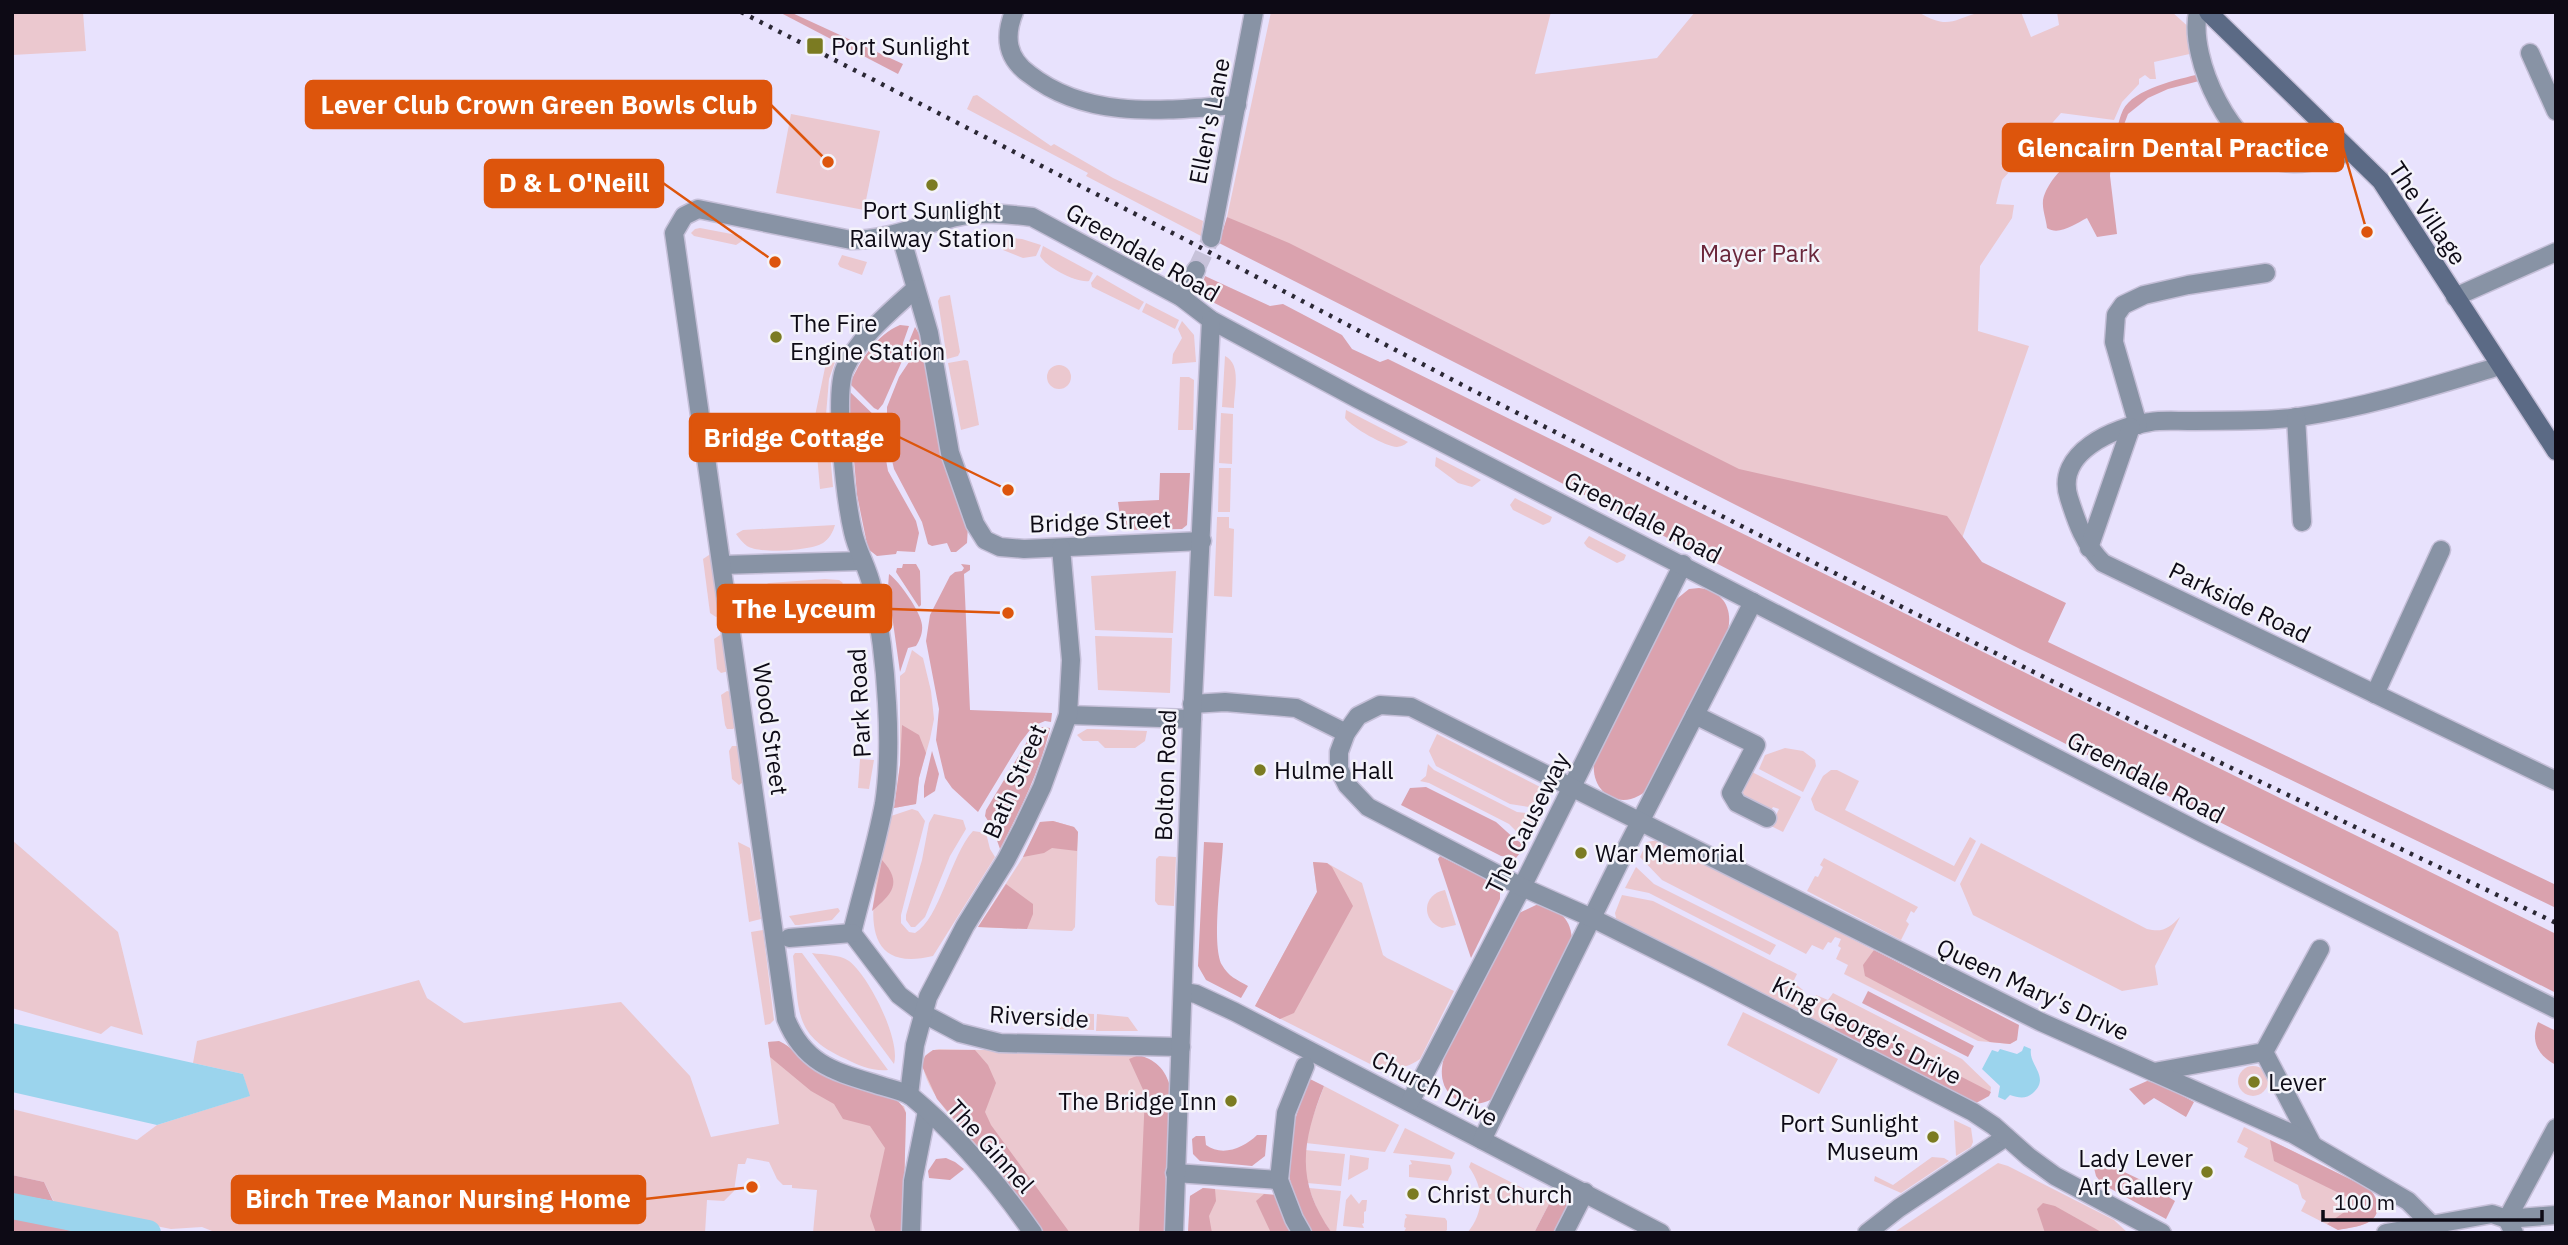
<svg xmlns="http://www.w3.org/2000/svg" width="2568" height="1245" viewBox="0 0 2568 1245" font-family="'IBM Plex Sans',sans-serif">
<rect width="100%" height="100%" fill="#e8e2fd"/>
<g fill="#ebc8cf">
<polygon points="12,12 83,12 86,51 12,55"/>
<path d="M1271,12H1551L1535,74L1657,58L1695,12H1918C1949,30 1951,20 1981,12C1993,9 2009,12 2021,12L2031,37L2059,25L2057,12H2172L2192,30L2194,53L2154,62L2156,79H2150L2145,75L2139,79V84L2122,102L2114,120L2061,113L2002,180L1996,204L2014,205L2012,218L1980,266L1978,331L2029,346L1943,593L1227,217Z"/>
<polygon points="977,95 1051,146 1054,144 1113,178 1203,221 1201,236 1086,176 1088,173 967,109 973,96"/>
<polygon points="791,114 880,131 864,210 776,193"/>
<polygon points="700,228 742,236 742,241 736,245 694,236 691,233 695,229"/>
<polygon points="1002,237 1022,239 1041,245 1036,256 1023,258 1003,250"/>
<path d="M1043,246L1093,273L1089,281C1076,283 1046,267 1040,256Z"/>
<polygon points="842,255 867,262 862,275 840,267 838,264"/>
<polygon points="1097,275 1144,302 1139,310 1092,287 1091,283"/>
<polygon points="950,295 960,352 958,356 947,359 938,301 940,297"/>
<polygon points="1146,303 1179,320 1175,329 1142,312"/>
<polygon points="1182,321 1194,335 1196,362 1172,364 1173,354 1182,338 1178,329"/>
<polygon points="835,353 838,354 829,379 826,415 815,416 827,358"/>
<path d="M1225,356C1242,364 1234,392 1234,408L1222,407Z"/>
<polygon points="965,360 968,361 979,425 961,430 948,363"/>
<circle cx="1059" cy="377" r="12"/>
<polygon points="1180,377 1189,377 1194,380 1193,430 1178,430"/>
<path d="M1346,410L1408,442C1404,445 1403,446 1397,447C1386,447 1351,427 1345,418Z"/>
<polygon points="1221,413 1233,414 1232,464 1219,463"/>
<polygon points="827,419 833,487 820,489 814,420"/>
<polygon points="1436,457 1481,480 1472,487 1458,483 1435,466"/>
<polygon points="1219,468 1231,468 1230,512 1218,512"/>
<polygon points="1515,498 1552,517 1550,522 1543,525 1513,510 1510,505"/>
<polygon points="1217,517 1229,517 1229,528 1234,529 1232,597 1214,596"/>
<path d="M835,525C833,532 829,539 823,543C810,551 759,554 747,546C743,543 739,538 736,534L743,530Z"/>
<polygon points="1589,536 1626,555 1624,560 1617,563 1587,547 1584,543"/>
<polygon points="712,553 720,615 716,617 710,613 703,559"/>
<polygon points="1176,571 1173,633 1095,630 1091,576"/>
<path d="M825,579L839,580L843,583C824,606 799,603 772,605L761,596L757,588L769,583Z"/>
<polygon points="720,635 723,636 729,671 721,673 717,669 714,639"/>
<polygon points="1095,636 1172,638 1170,693 1098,690"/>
<polygon points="912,650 923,658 931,691 934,719 930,739 919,778 916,804 894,808 900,765 900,676 905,672"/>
<polygon points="727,691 731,692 737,725 733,729 727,729 725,725 721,695"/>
<polygon points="1087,729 1093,729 1147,731 1145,741 1135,748 1105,748 1098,741 1083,741 1077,735"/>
<polygon points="1437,734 1546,790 1546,804 1542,813 1529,807 1510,804 1436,766 1429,751"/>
<polygon points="732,746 739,746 746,780 739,785 732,779 729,751"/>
<polygon points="1785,748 1803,751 1815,760 1816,766 1803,792 1759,769 1765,755"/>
<polygon points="860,759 874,760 869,789 858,788"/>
<polygon points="1428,764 1434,770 1517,812 1534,814 1541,818 1529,841 1523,838 1509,824 1429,783 1420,781 1426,776"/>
<polygon points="1831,770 1837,770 1859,781 1845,810 1954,866 1970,837 1976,841 1955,882 1815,810 1811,799 1823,776"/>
<polygon points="1752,772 1801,797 1783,832 1771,826 1779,809 1773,807 1769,814 1739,796"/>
<path d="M912,809L918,811L925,821L901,915V923L909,932L915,933C940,919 950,856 973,831L986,833L990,849L995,857L933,956C839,979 882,863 891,816Z"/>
<polygon points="934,814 963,820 966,829 950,856 925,917 915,927 911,927 906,920 906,915 922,860 929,823"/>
<polygon points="1053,821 1074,827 1078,832 1075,927 1072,931 978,927 1023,857 1040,822"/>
<polygon points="1663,839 1740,881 2018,1025 2017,1040 2010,1044 1978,1041 1844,974 1848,965 1836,959 1841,948 1838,946 1841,939 1835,937 1831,943 1828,942 1823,950 1812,945 1806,954 1662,880 1640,857 1647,842"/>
<polygon points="12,840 118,932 143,1035 111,1026 101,1034 12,1008"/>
<polygon points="738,842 750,848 761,919 749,922"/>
<path d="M1981,843L2147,929C2163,933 2169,928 2180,917L2155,966L2158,985L2122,991L1973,915L1960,884Z"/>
<polygon points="1159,856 1176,857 1174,906 1158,905 1155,901 1156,859"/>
<polygon points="1824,858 1918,907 1914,913 1911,911 1906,921 1909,924 1901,940 1807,891 1815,876 1818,877 1823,867 1820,865"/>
<path d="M1313,862L1327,863L1362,883L1383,955L1387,958L1454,991L1420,1059C1405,1069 1393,1071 1376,1067L1255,1006L1317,892Z"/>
<polygon points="1636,867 1654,884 1776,945 1770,955 1649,893 1625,888"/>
<path d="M1445,890L1456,925L1442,928C1421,921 1422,894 1445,890Z"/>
<path d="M1622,895L1653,901L1797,974L1793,982L1803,990L1798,1001L1801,1003L1798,1008L1804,1011L1807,1005L1810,1007L1816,995L1828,1000L1833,993L1962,1059L1991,1087C1991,1097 1982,1100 1974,1104L1617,923L1615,913Z"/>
<polygon points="838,908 840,911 832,920 799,925 795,925 789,916"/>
<polygon points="763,930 774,1020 770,1024 765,1025 751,932"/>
<path d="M795,953H802L888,1070C875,1072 857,1065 846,1059C791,1035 800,1009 793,956Z"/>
<path d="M812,953C824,955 839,954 849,961C869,976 901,1040 894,1064Z"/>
<path d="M419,980L427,998L464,1023L621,1002L690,1076L711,1137L779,1124L768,1042C792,1039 798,1060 817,1071C843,1087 875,1095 904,1106L906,1113L903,1233H813L817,1190L792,1188V1185H783L777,1179L769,1162L747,1158L745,1164H738L734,1191L724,1201L707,1200L705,1233H217L202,1227L171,1229L56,1206L44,1182L12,1175V1109L137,1140L157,1125L249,1096L243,1074L193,1063L197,1041Z"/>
<polygon points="1743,1012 1838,1059 1819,1094 1727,1045"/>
<polygon points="1068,1013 1094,1014 1094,1030 1059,1029 1059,1018 1063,1014"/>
<polygon points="1097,1014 1128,1017 1138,1031 1096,1031"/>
<path d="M939,1049L1123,1053C1145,1055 1160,1061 1169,1083L1166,1233H1042C1025,1209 1010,1185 991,1163C970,1137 929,1099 923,1067C921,1056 930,1050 939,1049Z"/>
<circle cx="2253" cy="1081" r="15"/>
<polygon points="1324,1086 1399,1125 1385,1152 1306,1143 1309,1127"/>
<polygon points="1954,1120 1971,1128 1973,1142 1971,1147 1956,1156"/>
<path d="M2244,1127L2368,1188C2379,1197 2383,1215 2367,1223C2359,1227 2347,1228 2338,1230L2301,1211L2306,1201L2302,1198L2298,1185L2244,1157L2248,1148L2237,1142Z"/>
<polygon points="1405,1128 1455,1153 1452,1159 1393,1153"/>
<polygon points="1305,1150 1345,1154 1341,1186 1307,1183 1304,1163"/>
<polygon points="1350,1155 1369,1158 1368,1169 1348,1180"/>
<polygon points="1932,1157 1944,1158 1949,1161 1901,1193 1874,1181 1875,1176 1893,1185"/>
<path d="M1410,1160L1450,1165C1454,1176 1450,1173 1448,1181L1409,1177V1165L1412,1164Z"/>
<path d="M1471,1162L1550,1202L1534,1233H1467C1485,1212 1484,1188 1469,1167Z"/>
<polygon points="1998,1163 2008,1166 2114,1220 2128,1233 1893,1233"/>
<polygon points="1203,1188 1276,1195 1292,1233 1188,1233 1190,1196"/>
<polygon points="1309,1188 1341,1191 1336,1233 1332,1233 1319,1215"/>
<polygon points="1351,1194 1359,1204 1362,1200 1367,1200 1366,1211 1364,1212 1364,1223 1362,1224 1364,1228 1343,1226 1346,1200"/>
<polygon points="1405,1214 1445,1218 1447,1221 1447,1230 1444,1233 1404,1232 1406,1228 1404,1227 1405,1219 1407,1217"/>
</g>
<g fill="#daa2ae">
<polygon points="779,12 790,12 903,64 898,74"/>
<path d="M2200,74L2203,80L2168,89L2148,98L2128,114L2111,159L2110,176L2117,234L2097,237L2087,218C2075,224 2059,236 2047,228C2046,219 2042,209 2043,200C2046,184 2066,160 2083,156C2093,154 2101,158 2110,153C2116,139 2117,123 2123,110C2133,89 2179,79 2200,74Z"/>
<polygon points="1227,217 1289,243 1739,469 1947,516 1982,562 2066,603 2048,642 2556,885 2556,908 2020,649 1219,243"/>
<polygon points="1205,276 1270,306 1283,304 1342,335 1352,349 1380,362 1388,359 2556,934 2556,993 2001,711 1199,295"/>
<path d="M900,325L909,326L903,343L902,361L883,404L878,410L874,408L850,384C859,362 877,334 900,325Z"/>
<polygon points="915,327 921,337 968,525 967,543 956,552 951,552 947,543 932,546 928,544 922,522 894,469 887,439 887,407 899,377 909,362 908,344"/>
<polygon points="848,390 879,420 888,471 916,521 919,533 915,552 897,551 896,554 877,556 868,549 857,495"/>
<polygon points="1160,473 1190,473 1187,525 1182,529 1122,530 1118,502 1159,500"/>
<polygon points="903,564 916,564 920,571 921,605 919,607 896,572 897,568 902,568"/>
<polygon points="961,564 970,565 970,570 964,574 970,710 1052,713 1051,722 1045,721 1033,726 1020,743 978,812 952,788 945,778 936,740 939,709 926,641 930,615 950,576 955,572 962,571 964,568"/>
<path d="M889,574C899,581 921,612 922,625C923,632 920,640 916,646L908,648L900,672L888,587Z"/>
<path d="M1699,588C1722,591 1733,607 1728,630L1652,784C1628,816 1586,796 1595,757L1673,602L1689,589Z"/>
<polygon points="902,725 919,735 926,753 919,778 916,804 894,808 900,765"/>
<path d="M1042,727L1050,728C1040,771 1020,810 1000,849L993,829L985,816L986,810L1028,740Z"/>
<polygon points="932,751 939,774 935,791 924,798 924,786"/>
<polygon points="1426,787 1496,822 1516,840 1526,845 1516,858 1501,856 1401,805 1410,788"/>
<polygon points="1053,821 1074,827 1078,832 1077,851 1052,848 1044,853 1023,857 1040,822"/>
<path d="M1204,842L1223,843C1222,870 1211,944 1222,965C1228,976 1237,980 1248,986L1241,998L1206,980L1198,966Z"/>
<polygon points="1440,856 1494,883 1500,892 1500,899 1471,958 1438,859"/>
<path d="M882,860C903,883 892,894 872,911Z"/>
<polygon points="1313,862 1327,863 1332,867 1353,906 1294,1013 1280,1019 1255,1006 1317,892"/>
<polygon points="1006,884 1033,904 1033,914 1027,929 978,927"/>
<path d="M1536,905C1559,906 1572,920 1572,942L1496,1097C1465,1116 1433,1094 1444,1058L1513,921L1519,913Z"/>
<polygon points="1874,950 2019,1025 2017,1040 2010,1044 1990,1042 1865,976 1863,965"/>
<polygon points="1868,991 1974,1046 1968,1057 1862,1003"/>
<polygon points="1847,1018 1991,1092 1989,1096 1974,1104 1833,1033 1838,1022"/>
<path d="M2538,1022L2556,1031V1065C2538,1056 2530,1041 2538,1022Z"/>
<path d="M779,1041C791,1046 798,1057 809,1065C822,1075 839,1082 854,1087C873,1094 898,1091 906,1113L903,1233H876L870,1216L885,1148L870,1126L843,1119L834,1104L811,1091L770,1057L768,1042Z"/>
<polygon points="933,1050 975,1050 988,1065 996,1083 985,1112 991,1125 1070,1233 1042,1233 993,1164 937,1099 922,1066 925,1056"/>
<path d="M1139,1055C1158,1061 1167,1071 1171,1091L1166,1233H1139L1145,1094L1129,1059Z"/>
<path d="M1310,1079L1324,1086C1302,1142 1295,1181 1332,1233H1310C1304,1219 1297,1206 1293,1192C1281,1152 1295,1116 1310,1079Z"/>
<polygon points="2147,1081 2157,1082 2194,1102 2186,1117 2154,1098 2144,1105 2129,1089"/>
<path d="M1257,1135H1267L1265,1156L1252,1166L1200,1161L1193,1154L1192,1139L1196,1136H1205L1206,1145C1222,1157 1244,1148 1257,1135Z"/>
<path d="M2270,1140L2368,1188C2379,1197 2383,1215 2367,1223C2359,1227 2347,1228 2338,1230L2327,1224L2346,1211L2347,1197L2274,1161Z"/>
<polygon points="2091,1156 2168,1193 2167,1196 2175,1201 2166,1219 2102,1184 2096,1176"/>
<polygon points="946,1158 955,1162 964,1169 950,1180 929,1178 928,1171 936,1159"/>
<polygon points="12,1175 44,1182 53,1201 12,1194"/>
<polygon points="1203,1188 1215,1189 1216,1201 1209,1216 1212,1233 1188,1233 1190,1196"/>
<polygon points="1264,1194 1276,1195 1292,1233 1271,1233 1256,1201"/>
<polygon points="1567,1201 1565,1213 1554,1233 1534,1233 1550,1202"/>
<polygon points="2043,1203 2055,1206 2103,1233 2045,1233 2037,1209"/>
<polygon points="12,1217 78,1232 85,1233 12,1233"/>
</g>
<g fill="#9bd4ed">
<polygon points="12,1023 243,1074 250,1096 157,1125 12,1092"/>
<path d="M2024,1046L2031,1049C2028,1065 2051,1077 2033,1093C2026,1099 2019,1098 2010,1095L2005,1100L1998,1097L2000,1086L1982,1069L1992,1050L1998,1052L2000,1049L2017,1054L2022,1051Z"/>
</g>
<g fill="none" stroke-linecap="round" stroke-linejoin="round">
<polyline stroke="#9bd4ed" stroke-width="26" points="12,1206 148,1233"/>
<polyline stroke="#c7c2da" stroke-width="18" stroke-dasharray="18 9" stroke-linecap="butt" points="1196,270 1211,238"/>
<defs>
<g id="street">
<path d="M1014,12C1004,37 1007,58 1029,74C1089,121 1166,110 1237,105"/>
<path d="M2198,12C2188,59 2232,152 2282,162C2304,166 2330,157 2351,152"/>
<polyline points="2530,53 2556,111"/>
<polyline points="900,233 929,333 950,453 975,524 985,540 1000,547 1024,549 1202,541"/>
<polyline points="1211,238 1254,12"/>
<polyline points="1181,297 1196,270"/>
<polyline points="2455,297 2556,252"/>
<path d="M2500,366C2433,386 2368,407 2299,417C2263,422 2224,420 2188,421C2175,421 2162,420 2150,422C2114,427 2054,453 2069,498C2077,523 2084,544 2103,563L2556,781"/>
<polyline points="2296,417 2302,522"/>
<polyline points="2138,425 2114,342 2116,315 2123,305 2144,295 2188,285 2266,273"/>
<polyline points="2089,548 2131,427"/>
<polyline points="722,565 862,561"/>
<polyline points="2375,694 2441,550"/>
<polyline points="1192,704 1225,702 1296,708 1346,733"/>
<polyline points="1068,715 1192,719"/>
<polyline points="1695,715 1756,745 1731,793 1737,803 1767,818"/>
<path d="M852,933C862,891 876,847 884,804C889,771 889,736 887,703C885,664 880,625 872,587C868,568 857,551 853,532C846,502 833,394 845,368C859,337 890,312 915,289"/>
<polyline points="852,933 899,995 924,1014 960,1033 1000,1043 1181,1047"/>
<polyline points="789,938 852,933"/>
<polyline points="1184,992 1196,994 1235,1012 1661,1233"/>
<polyline points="2264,1052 2312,1144"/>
<polyline points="2154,1072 2264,1052 2320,949"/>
<polyline points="909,1095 915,1045 928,997 965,926 1006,860 1023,827 1042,787 1068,715 1071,660 1061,548"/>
<polyline points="1410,1102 1522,887 1683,564"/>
<polyline points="1482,1140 1623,855 1753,602"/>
<polyline points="1175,1173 1279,1180"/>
<polyline points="911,1233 913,1181 927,1111"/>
<path d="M1033,1233C998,1183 959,1136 912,1097C904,1091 891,1089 882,1086C837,1072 805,1066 786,1019L674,233L684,216L698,209L851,240C890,240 924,223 962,216C984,212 1009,214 1032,217L1181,297L1211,320L1358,399L2202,833L2556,1009"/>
<polyline points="1174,1233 1192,719 1211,320"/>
<polyline points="1302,1233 1294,1219 1279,1180 1286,1113 1305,1066"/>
<polyline points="1564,1233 1585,1192"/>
<polyline points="1867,1233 1899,1208 2006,1137"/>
<polyline points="2162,1233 2055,1176 2029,1157 1994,1126 1973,1112 1706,975 1592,918 1522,887 1368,807 1347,785 1339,769 1339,752 1346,733 1358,716 1380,705 1411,707 2041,1022 2293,1134 2408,1201 2431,1224"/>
<polyline points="2386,1233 2492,1214 2507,1219 2556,1215"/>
<polyline points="2514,1233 2507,1219 2556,1128"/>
</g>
<polyline id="secondary" points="2208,12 2381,181 2556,451"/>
</defs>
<use href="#street" stroke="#c5bfd8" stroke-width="21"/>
<use href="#secondary" stroke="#c5bfd8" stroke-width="21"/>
<use href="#street" stroke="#8893a5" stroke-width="18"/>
<use href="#secondary" stroke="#5b6a85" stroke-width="18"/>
<polyline stroke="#2b2835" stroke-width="4.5" stroke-dasharray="3.5 7" stroke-linecap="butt" points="741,12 1188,241 1468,388 1898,605 2129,719 2556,923"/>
</g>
<g fill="#7b7b22" stroke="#f4f3fa" stroke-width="2.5">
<rect x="806" y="37" width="18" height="18" rx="3.5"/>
<circle cx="932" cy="185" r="7"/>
<circle cx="776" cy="337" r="7"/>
<circle cx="1260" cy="770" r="7"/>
<circle cx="1581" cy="853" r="7"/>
<circle cx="2254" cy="1082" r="7"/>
<circle cx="1231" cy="1101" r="7"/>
<circle cx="1933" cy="1137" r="7"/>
<circle cx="2207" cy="1172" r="7"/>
<circle cx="1413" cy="1194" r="7"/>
</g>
<g text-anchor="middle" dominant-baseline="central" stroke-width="5" stroke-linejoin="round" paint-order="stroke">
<g font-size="24" fill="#0d0a15" stroke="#f4f3fa" text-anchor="start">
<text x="831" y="46">Port Sunlight</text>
<text x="932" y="210" text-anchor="middle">Port Sunlight<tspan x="932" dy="28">Railway Station</tspan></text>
<text x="790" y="323">The Fire<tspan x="790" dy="28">Engine Station</tspan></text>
<text x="1274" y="770">Hulme Hall</text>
<text x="1595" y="853">War Memorial</text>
<text x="2268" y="1082">Lever</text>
<text x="1217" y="1101" text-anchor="end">The Bridge Inn</text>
<text x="1919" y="1123" text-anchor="end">Port Sunlight<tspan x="1919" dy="28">Museum</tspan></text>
<text x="2193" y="1158" text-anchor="end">Lady Lever<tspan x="2193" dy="28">Art Gallery</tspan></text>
<text x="1427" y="1194">Christ Church</text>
</g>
<g font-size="24" fill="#0d0a15" stroke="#f4f3fa">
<text transform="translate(1209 121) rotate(-79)">Ellen's Lane</text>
<text transform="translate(2428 213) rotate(56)">The Village</text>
<text transform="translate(1143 252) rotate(30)">Greendale Road</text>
<text transform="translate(1643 517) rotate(27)">Greendale Road</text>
<text transform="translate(1100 521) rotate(-2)">Bridge Street</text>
<text transform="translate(2240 602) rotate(26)">Parkside Road</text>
<text transform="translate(859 703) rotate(-93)">Park Road</text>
<text transform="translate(771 729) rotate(82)">Wood Street</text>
<text transform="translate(1165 775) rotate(-88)">Bolton Road</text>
<text transform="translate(2146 777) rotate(27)">Greendale Road</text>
<text transform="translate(1014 781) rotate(-66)">Bath Street</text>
<text transform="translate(1527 823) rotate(-63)">The Causeway</text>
<text transform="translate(2033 989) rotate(25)">Queen Mary's Drive</text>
<text transform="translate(1039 1016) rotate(3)">Riverside</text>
<text transform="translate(1867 1030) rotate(27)">King George's Drive</text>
<text transform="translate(1435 1088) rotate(27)">Church Drive</text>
<text transform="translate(991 1146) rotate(48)">The Ginnel</text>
</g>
<g font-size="24" fill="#6a273b" stroke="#f4f3fa">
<text x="1760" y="253">Mayer Park</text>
</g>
</g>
<path fill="none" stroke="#dd550c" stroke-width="2.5" d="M828 162L771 105M2367 232L2343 148M775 262L663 183M1008 490L899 437M1008 613L891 609M752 1187L645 1199"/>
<g fill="#dd550c" stroke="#f4f3fa" stroke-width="2.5">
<circle cx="828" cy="162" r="7"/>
<circle cx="2367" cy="232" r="7"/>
<circle cx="775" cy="262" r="7"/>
<circle cx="1008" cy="490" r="7"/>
<circle cx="1008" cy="613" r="7"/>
<circle cx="752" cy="1187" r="7"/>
</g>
<g fill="#dd550c" stroke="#dd550c" stroke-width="2.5">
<rect x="306" y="81" width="465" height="47" rx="7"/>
<rect x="2003" y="124" width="340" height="47" rx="7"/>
<rect x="485" y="160" width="178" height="47" rx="7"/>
<rect x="690" y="414" width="209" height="47" rx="7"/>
<rect x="718" y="585" width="173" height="47" rx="7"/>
<rect x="232" y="1176" width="413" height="47" rx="7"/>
</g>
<g font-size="26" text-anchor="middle" font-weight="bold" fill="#fff">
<text x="539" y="114">Lever Club Crown Green Bowls Club</text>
<text x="2173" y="157">Glencairn Dental Practice</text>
<text x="574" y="192">D &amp; L O'Neill</text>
<text x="794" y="447">Bridge Cottage</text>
<text x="804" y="618">The Lyceum</text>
<text x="438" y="1208">Birch Tree Manor Nursing Home</text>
</g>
<rect width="2568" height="1245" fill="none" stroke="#0d0a15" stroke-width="28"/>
<path d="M2323 1210v10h219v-10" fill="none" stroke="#0d0a15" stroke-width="3.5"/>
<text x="2334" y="1210" font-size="21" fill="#0d0a15" stroke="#f4f3fa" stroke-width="5" paint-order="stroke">100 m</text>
</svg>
